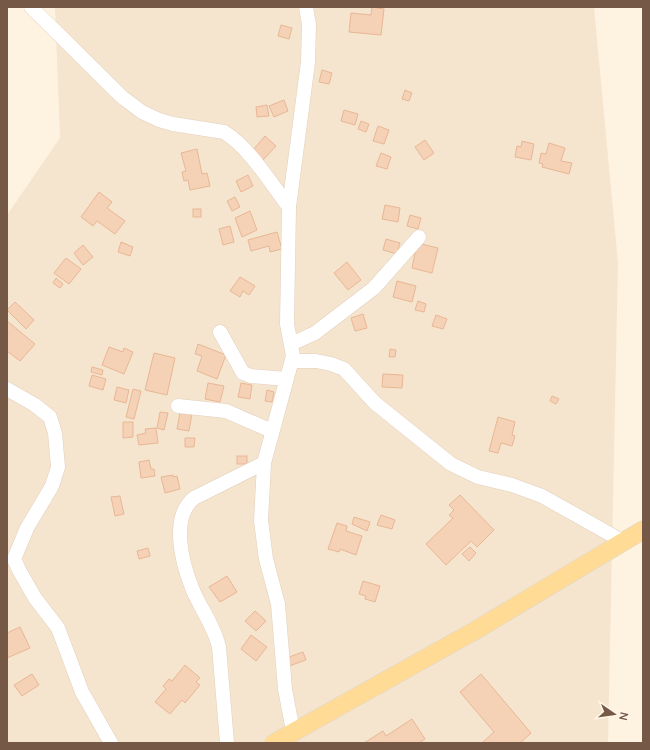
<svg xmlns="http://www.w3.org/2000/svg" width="650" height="750" viewBox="0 0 650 750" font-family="Manrope,sans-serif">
<rect width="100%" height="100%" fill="#fef3e0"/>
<polygon fill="#f6e5ce" points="55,7 594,7 618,263 608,743 7,743 7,215 60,138"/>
<g fill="#f5d1b6" stroke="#e8b795">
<polygon points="372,7 384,9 381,35 349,32 351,13 371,15"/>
<polygon points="281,25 292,28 289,39 278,36"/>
<polygon points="322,70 332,73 329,84 319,82"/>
<polygon points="405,90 412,93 409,101 402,99"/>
<polygon points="284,100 288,111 274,117 269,106"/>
<polygon points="267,105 269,116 257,117 256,107"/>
<polygon points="344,110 358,114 355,125 341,121"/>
<polygon points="361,121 369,124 366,132 358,129"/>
<polygon points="378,126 389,130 384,144 373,141"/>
<polygon points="265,136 276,146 263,160 253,150"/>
<polygon points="425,140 434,153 424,160 415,147"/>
<polygon points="522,141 534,144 531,160 515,157 517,146 521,147"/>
<polygon points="549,143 565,148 561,161 572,163 569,174 542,167 543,164 539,163 541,153 546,154"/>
<polygon points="197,149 202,174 207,173 210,186 190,190 188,180 184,181 182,172 186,171 181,153"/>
<polygon points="381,153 391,157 387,169 376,166"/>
<polygon points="248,175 253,186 241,192 236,181"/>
<polygon points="99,192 112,202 107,208 125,221 115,234 97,221 93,226 81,217"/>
<polygon points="235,197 240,207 232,211 227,201"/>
<polygon points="385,205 400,208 398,222 382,219"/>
<rect x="193" y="209" width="8" height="8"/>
<polygon points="250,211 257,230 242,237 235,218"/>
<polygon points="410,215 421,218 418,229 407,226"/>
<polygon points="230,226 234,242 223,245 219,229"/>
<polygon points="277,232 282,249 270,252 269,246 251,251 248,240"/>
<polygon points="386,239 400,243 397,254 383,250"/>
<polygon points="121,242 133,247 130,256 118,252"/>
<polygon points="417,243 438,248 432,273 412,268"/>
<polygon points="83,245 93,257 83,265 74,253"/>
<polygon points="66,258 81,269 69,284 54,273"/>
<polygon points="347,262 361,280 348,290 334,273"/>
<polygon points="240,277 255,286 249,295 243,291 240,297 230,291"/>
<polygon points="56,278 63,284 60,288 53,283"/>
<polygon points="397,281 416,286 412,302 393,297"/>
<polygon points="418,301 426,304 424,312 415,310"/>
<polygon points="15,302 34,320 26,329 7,310"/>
<polygon points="363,314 367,328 355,331 351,318"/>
<polygon points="436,315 447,319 443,329 432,326"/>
<polygon points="7,321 35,344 20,361 7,351"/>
<polygon points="198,344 226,355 217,379 197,371 202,356 195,354"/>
<polygon points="109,347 123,352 124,348 133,352 124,374 102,365"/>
<polygon points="390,349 396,350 395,357 389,357"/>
<polygon points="154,353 175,358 167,395 145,390"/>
<polygon points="92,367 103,370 102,375 91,372"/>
<polygon points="383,374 403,375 402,388 382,387"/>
<polygon points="92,375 106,379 103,390 89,386"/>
<polygon points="208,383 224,386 220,402 205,399"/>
<polygon points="241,383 252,385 250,399 238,397"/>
<polygon points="117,387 129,390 126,403 114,400"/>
<polygon points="133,389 141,391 134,419 126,417"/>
<polygon points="267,390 274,392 272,402 265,401"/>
<polygon points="552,396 559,399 556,404 550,401"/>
<polygon points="160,412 168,413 164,430 157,428"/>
<polygon points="180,412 192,413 189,431 177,429"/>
<polygon points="498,417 515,422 512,435 515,436 512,446 501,443 498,453 489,451"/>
<polygon points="123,422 133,422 133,437 123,438"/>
<polygon points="156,428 158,443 139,445 137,435 146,433 145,429"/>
<polygon points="185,438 195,438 194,447 185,447"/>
<rect x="237" y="456" width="10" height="8"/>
<polygon points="149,460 151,469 154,469 155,476 141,478 139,462"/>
<polygon points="173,475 173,477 177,476 180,489 165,493 161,477"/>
<polygon points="460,495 494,530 477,547 471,541 446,565 426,544 453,518 449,515 454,510 449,505"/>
<polygon points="120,496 124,514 115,516 111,497"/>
<polygon points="381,515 395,520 392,529 377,525"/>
<polygon points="354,517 370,522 367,531 352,524"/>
<polygon points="337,523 347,526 346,531 362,536 356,555 340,549 339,552 328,549"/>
<polygon points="470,547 476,553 469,561 462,554"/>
<polygon points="148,548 150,556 139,559 137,551"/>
<polygon points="227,576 237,592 220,602 209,587"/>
<polygon points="363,581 380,586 375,602 365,599 366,596 359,594"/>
<polygon points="255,611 266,621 256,631 245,621"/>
<polygon points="20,627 30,648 7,658 7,633"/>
<polygon points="251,635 267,647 256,661 241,649"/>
<polygon points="303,652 306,660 289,666 286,658"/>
<polygon points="185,665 200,678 196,682 200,685 185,703 182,700 170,714 155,702 166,689 163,686 169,679 172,681"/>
<polygon points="32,674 39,685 22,696 14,685"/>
<polygon points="481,674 531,733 520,743 482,743 494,732 460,692"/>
<polygon points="412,719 425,739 419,743 364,743 383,731 386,736"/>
</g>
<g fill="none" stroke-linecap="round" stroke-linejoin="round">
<defs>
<g id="minor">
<path d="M31,7L122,97L142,112L159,120L173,124L224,132C250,148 271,184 289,207"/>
<polyline points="220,332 243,373 251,376 286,379"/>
<polyline points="291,344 315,333 374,288 419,237"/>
<polyline points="293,361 316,361 331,364 344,369 375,403 451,464 478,477 512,485 542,496 624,542"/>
<polyline points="7,389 35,405 50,417 55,433 58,467 52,486 27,528 14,559 19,570 35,598 58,628 82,692 111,743"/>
<polyline points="178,406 226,411 272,431"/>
<polyline points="293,731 285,689 278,604 266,559 261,521 264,463 293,356 287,324 289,207 308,62 309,25 306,7"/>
<path d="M227,743L219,647C214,625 200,608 192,588C182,563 170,517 194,498L264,463"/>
</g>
<polyline id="major" points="274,743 476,630 643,530"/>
</defs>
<use href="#minor" stroke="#e2cfbc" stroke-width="15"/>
<use href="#major" stroke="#ded7d3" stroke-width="19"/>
<use href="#minor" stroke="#fff" stroke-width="14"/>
<use href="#major" stroke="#ffdb96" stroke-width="18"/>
</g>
<rect width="650" height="750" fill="none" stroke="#765846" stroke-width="16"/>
<g transform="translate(614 714) rotate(103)" stroke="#fff6e8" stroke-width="3" paint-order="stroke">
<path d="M0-3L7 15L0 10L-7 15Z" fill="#765846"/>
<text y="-6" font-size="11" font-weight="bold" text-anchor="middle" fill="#765846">N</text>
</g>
</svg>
